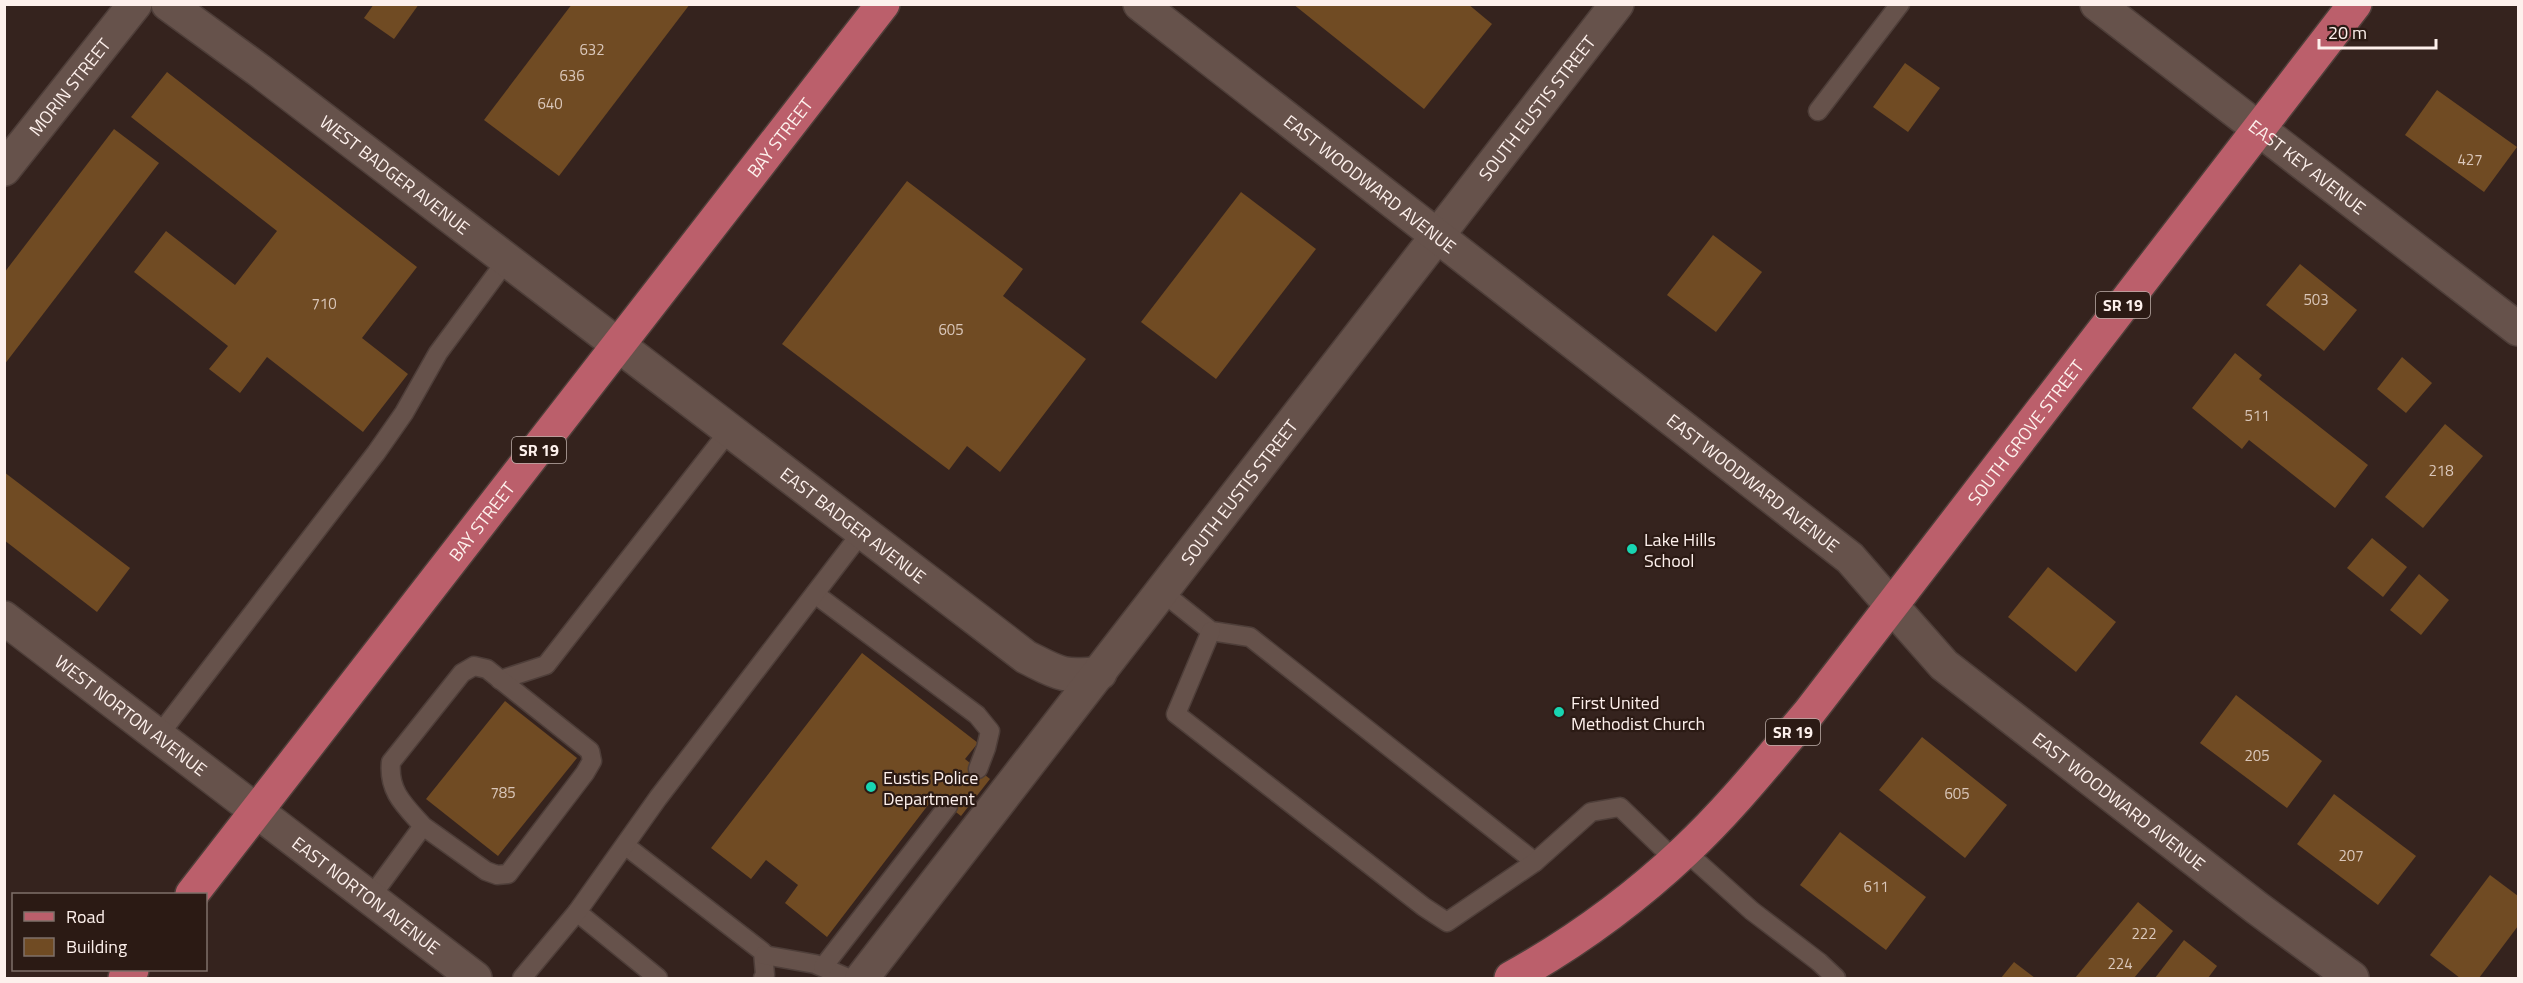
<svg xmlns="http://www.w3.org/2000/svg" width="2523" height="983" viewBox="0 0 2523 983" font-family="'Titillium Web',sans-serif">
<rect width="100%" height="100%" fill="#35231e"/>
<g fill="#704b23">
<polygon points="374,4 419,4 394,39 364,18"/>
<polygon points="572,4 690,4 559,176 484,120"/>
<polygon points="1293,4 1468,4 1492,24 1424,109"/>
<polygon points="1905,63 1940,88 1908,132 1873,107"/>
<polygon points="167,72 417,267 362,338 408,374 363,432 267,357 240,393 209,369 228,346 134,272 166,231 235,285 277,231 131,117"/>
<polygon points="2437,90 2517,147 2484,192 2405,135"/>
<polygon points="114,129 159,163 4,365 4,273"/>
<polygon points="907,181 1023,269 1003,296 1086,359 1000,472 967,446 949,470 782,344"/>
<polygon points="1241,192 1316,249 1216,379 1141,322"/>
<polygon points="1713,235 1762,272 1716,332 1667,295"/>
<polygon points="2300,264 2357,310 2324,351 2266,305"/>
<polygon points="2235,353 2262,375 2259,379 2368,465 2335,508 2249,440 2242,449 2192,408"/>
<polygon points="2402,357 2432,383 2406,413 2377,389"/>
<polygon points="2445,424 2483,456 2423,528 2385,497"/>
<polygon points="4,472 130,568 97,612 4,540"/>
<polygon points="2372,538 2407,567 2383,597 2347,568"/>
<polygon points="2048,567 2116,622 2076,672 2008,617"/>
<polygon points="2419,574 2449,600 2421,635 2390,610"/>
<polygon points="862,653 978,743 965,759 990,779 961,816 935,796 827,937 785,903 798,885 766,860 751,879 711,848"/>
<polygon points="2236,695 2322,761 2287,808 2200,743"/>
<polygon points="505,701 577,758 498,856 426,799"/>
<polygon points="1922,737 2007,805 1965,858 1879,790"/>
<polygon points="2334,794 2416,856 2378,905 2297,844"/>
<polygon points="1840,832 1926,897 1886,950 1800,885"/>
<polygon points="2490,875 2518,896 2518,926 2479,978 2460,978 2430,955"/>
<polygon points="2138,902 2173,931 2134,978 2075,978"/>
<polygon points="2184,940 2217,966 2208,978 2155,978"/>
<polygon points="2014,962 2035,978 2001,978"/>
</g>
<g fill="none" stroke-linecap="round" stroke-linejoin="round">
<defs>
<g id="service">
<polyline points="1818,111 1900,4"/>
<polyline points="1161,591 1211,631 1250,637 1535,862"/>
<polyline points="815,594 977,715 990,731 986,748 978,769"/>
<polyline points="1211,631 1176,714 1424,907 1447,922 1535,862 1591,812 1620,807 1675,860"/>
<polyline points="500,680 546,665 729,431"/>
<polyline points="159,735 376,453 404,413 438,353 506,261"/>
<polyline points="626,846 763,952 765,975 763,978"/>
<polyline points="1685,851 1752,911 1819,962 1836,978"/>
<path d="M370,898L423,826C404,805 388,791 391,762L462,673L474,666L487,669L590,751L592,761L585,773L508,874L497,875L486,871L423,826"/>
<polyline points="577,912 658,978"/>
<polyline points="764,955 815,964 848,978"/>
<polyline points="823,967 948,806"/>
<polyline points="522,978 577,912 658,798 862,532"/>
</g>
<g id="minor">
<path id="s1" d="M168,4L260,71L1026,657C1058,673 1062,678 1100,673"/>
<path id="s2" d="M2097,4L2518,329"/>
<path id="s3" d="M4,169L135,4"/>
<path id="s4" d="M1891,605L1944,665L2257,908L2352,978"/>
<path id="s5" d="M4,618L475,978"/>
<path id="s6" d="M862,978L1617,4"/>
</g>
<g id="tertiary">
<path id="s7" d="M1140,4L1850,558L1891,605"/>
</g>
<g id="primary">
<path id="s8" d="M192,894L883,4"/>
<polyline points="125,978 132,970"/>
<path id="s9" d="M1511,978C1574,943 1633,900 1685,851C1730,809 1768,761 1808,714L2355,4"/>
</g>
</defs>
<use href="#service" stroke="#4e3e39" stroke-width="21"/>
<use href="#minor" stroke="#4e3e39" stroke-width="36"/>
<use href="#tertiary" stroke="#4e3e39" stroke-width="36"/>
<use href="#primary" stroke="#4e3e39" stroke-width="36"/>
<use href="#service" stroke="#66524b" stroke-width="18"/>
<use href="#minor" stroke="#66524b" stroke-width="33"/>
<use href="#tertiary" stroke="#66524b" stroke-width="33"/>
<use href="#primary" stroke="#bb5f6b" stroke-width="33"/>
</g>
<g fill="#18d5b2" stroke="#2b1a14" stroke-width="2">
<circle cx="1632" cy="549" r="6"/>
<circle cx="1559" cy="712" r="6"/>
<circle cx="871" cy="787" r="6"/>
</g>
<g text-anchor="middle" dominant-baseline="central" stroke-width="4.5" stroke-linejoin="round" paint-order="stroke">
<g font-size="15" fill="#dac7ba">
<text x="592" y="49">632</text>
<text x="572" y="75">636</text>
<text x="550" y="103">640</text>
<text x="2470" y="159">427</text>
<text x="2316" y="299">503</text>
<text x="324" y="303">710</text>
<text x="951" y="329">605</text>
<text x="2257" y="415">511</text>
<text x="2441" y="470">218</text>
<text x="2257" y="755">205</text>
<text x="503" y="792">785</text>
<text x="1957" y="793">605</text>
<text x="2351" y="855">207</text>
<text x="1876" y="886">611</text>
<text x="2144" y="933">222</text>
<text x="2120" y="963">224</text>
</g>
<g fill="#2b1a14" stroke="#beb0ab" stroke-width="1.5">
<rect x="2096" y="292" width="54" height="26" rx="4.5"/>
<rect x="512" y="437" width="54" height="26" rx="4.5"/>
<rect x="1766" y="719" width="54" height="26" rx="4.5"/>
</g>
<g font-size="16" font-weight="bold" fill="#fdf0ec">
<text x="2123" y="305">SR 19</text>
<text x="539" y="450">SR 19</text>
<text x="1793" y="732">SR 19</text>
</g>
<g font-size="18" fill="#fdf0ec" stroke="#2b1a14">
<text stroke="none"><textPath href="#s3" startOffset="105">MORIN STREET</textPath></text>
<text stroke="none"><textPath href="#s6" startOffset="1101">SOUTH EUSTIS STREET</textPath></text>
<text stroke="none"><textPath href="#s8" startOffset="958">BAY STREET</textPath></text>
<text stroke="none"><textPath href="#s2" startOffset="266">EAST KEY AVENUE</textPath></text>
<text stroke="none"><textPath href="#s1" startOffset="284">WEST BADGER AVENUE</textPath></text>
<text stroke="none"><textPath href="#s7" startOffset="292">EAST WOODWARD AVENUE</textPath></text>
<text stroke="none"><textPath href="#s9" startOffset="756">SOUTH GROVE STREET</textPath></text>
<text stroke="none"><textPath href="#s7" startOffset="778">EAST WOODWARD AVENUE</textPath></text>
<text stroke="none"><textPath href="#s6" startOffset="615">SOUTH EUSTIS STREET</textPath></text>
<text stroke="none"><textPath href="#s8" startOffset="472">BAY STREET</textPath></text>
<text stroke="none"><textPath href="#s1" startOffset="861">EAST BADGER AVENUE</textPath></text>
<text stroke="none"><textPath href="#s5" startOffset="160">WEST NORTON AVENUE</textPath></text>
<text stroke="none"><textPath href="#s4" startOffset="302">EAST WOODWARD AVENUE</textPath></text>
<text stroke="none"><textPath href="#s5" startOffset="456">EAST NORTON AVENUE</textPath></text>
</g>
<g font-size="18" fill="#fdf0ec" stroke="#2b1a14" text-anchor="start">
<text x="1644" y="539">Lake Hills<tspan x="1644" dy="21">School</tspan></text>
<text x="1571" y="702">First United<tspan x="1571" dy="21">Methodist Church</tspan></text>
<text x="883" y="777">Eustis Police<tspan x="883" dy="21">Department</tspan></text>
</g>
</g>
<rect width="2523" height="983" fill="none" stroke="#fdf0ec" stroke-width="12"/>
<rect x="12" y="893" width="195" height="78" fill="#2b1a14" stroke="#7f706a" stroke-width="1.5"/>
<rect x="24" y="912" width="30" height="9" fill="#bb5f6b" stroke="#7f706a" stroke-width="1.5"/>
<text x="66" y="923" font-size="18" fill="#fdf0ec">Road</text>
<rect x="24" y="938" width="30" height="18" fill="#704b23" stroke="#7f706a" stroke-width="1.5"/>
<text x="66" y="953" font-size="18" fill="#fdf0ec">Building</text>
<path d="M2319 39v9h117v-9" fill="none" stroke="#fdf0ec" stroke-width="3"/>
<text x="2328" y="39" font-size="18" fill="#fdf0ec" stroke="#2b1a14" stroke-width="4.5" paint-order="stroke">20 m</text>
</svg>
